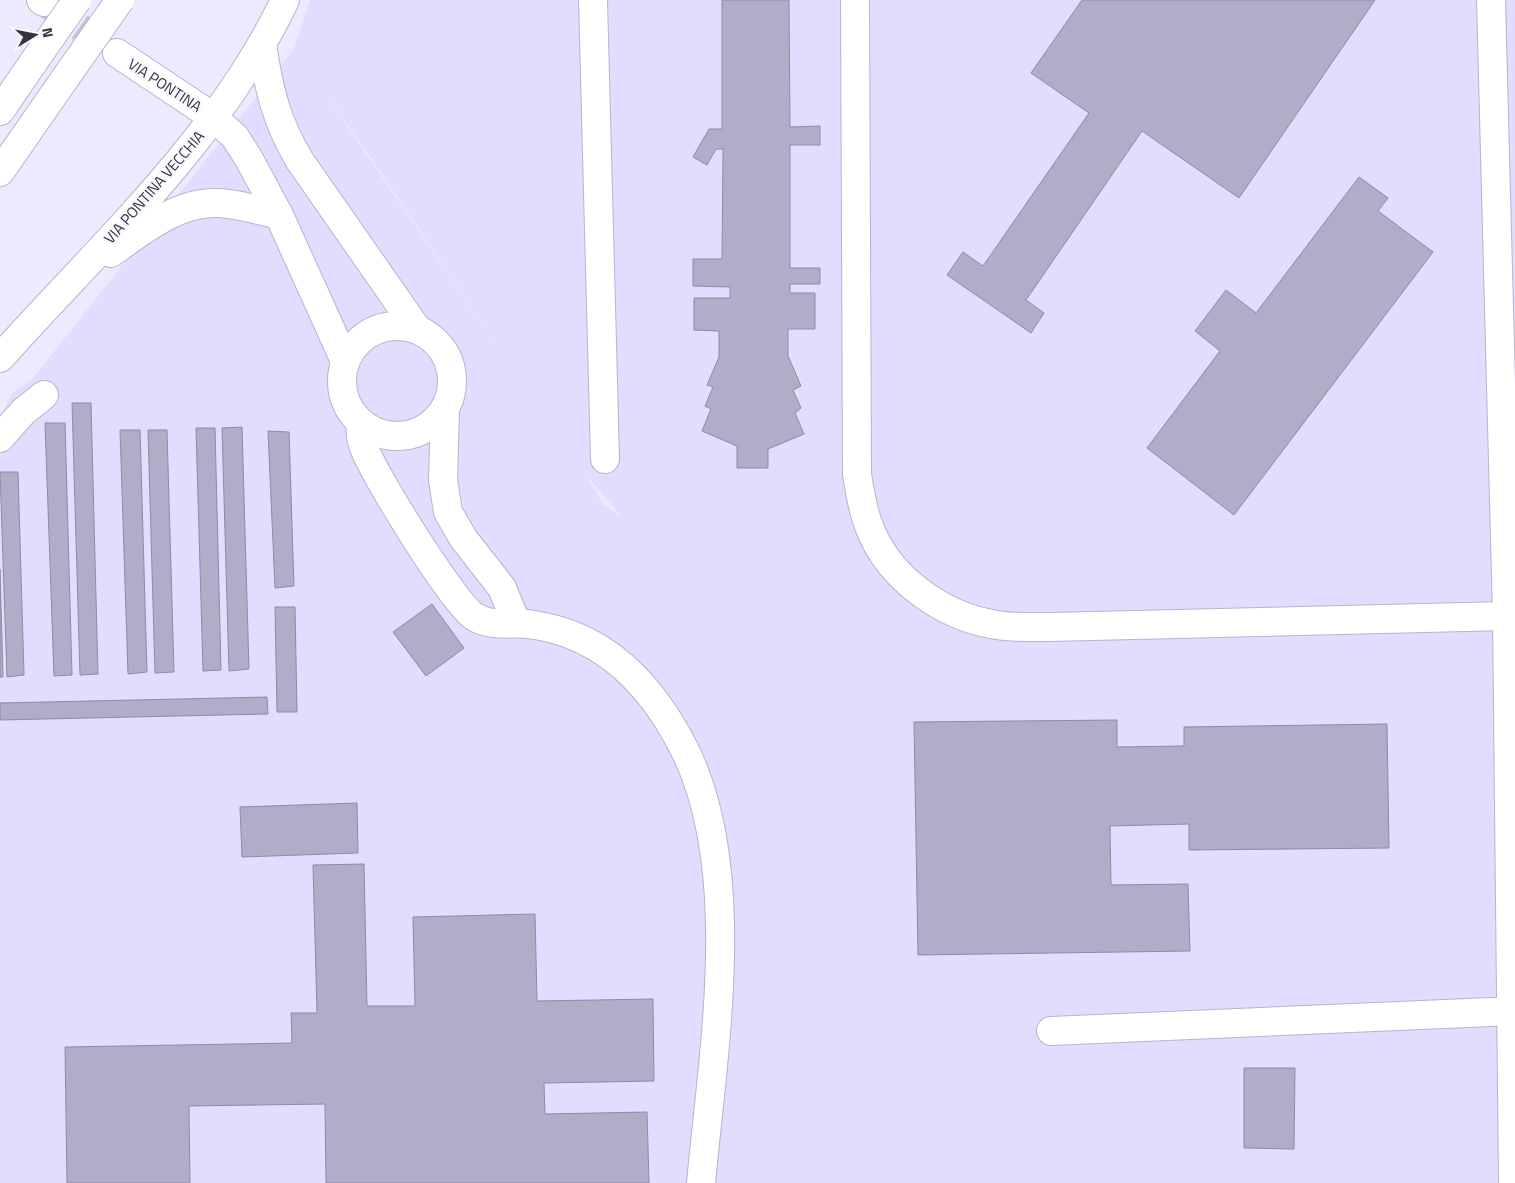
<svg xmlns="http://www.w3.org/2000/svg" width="1515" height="1183" viewBox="0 0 1515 1183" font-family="'Titillium Web',sans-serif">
<rect width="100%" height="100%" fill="#ede9ff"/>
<path fill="#e2dcff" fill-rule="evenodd" d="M310,0H1515V1183H0V419L12,393L33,378L294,49ZM316,80L371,158L522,382ZM586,475L622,517L603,504Z"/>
<g fill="#b1acc7" stroke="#8f8aa4">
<polygon points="722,0 789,0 790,127 820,126 820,145 790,145 790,268 820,268 820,284 790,284 790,293 815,293 815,329 788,329 788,356 801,386 793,390 801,408 795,413 804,434 768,449 768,468 737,468 737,446 702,431 711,409 705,406 713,387 707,385 719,357 719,331 694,330 694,298 730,298 730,287 693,286 693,259 722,259 723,149 716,149 707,165 693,157 709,129 722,129"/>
<polygon points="1082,0 1375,0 1239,198 1142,131 1026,300 1044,313 1031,333 947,275 963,252 983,266 1089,113 1031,73"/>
<polygon points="1359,177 1388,198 1378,211 1433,252 1234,515 1147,448 1220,351 1195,331 1226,290 1256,313"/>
<polygon points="72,403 91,403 98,674 80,675"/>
<polygon points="45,423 65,423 72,675 54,676"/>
<polygon points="242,427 249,669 229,671 222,428"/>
<polygon points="196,428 215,428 221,670 203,671"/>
<polygon points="120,430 140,430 147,672 128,674"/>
<polygon points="148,430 167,430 174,672 155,673"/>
<polygon points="268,431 289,432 294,586 275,588"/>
<polygon points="0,472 18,472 24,675 7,677"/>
<polygon points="0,569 3,677 0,677"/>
<polygon points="432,604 464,648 426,676 393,632"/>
<polygon points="275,607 295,607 297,712 277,712"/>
<polygon points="267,697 268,714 0,720 0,703"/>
<polygon points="1117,720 1117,747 1184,746 1184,727 1387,724 1389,848 1189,850 1189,824 1110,826 1111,885 1188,884 1190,951 918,955 914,722"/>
<polygon points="357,803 358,853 242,857 240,807"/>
<polygon points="364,864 367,1006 415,1006 413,917 535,914 537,1001 653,999 654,1081 544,1083 545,1114 647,1112 649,1183 326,1183 325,1104 189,1106 190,1183 67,1183 65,1047 292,1043 291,1013 317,1013 313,865"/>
<polygon points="1244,1068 1295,1068 1294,1149 1244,1148"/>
</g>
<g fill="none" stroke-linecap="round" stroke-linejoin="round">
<polyline stroke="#c8c4d8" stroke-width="28" stroke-dasharray="28 14" stroke-linecap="butt" points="45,3 117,53"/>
<defs>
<g id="minor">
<polyline points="41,0 44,2"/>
<polyline points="593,0 605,459"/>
<path d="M855,0L857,474C860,492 862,509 869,526C888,578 943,617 997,625C1014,628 1033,627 1050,627L1507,616"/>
<polyline points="1491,0 1507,616 1513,1183"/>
<path d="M262,44C269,90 276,121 300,161L417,329"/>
<polyline points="117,53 213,117 235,137 249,159 279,215 345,361"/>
<path d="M111,253C142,231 178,201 218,203C239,204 259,210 279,215"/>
<circle cx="397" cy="381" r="55"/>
<path d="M0,358C101,245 219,139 285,0"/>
<polyline points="445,410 443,480 448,512 463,538 502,588 516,622"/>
<path d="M360,422C361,429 360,438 363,445C371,471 455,606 475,617C493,628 514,621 534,625C602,635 647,680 679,739C747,860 713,1051 701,1183"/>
<polyline points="0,438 23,412 44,395"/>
<polyline points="1051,1031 1515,1011"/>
</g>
<g id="highway">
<polyline points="0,111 35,60"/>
<polyline points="0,172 66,77"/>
</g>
</defs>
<use href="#minor" stroke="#b8b3ce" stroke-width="30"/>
<use href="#highway" stroke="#b8b3ce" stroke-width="30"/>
<use href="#minor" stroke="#fff" stroke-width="28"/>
<use href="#highway" stroke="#fff" stroke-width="28"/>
<defs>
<g id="highway-bridge">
<polyline points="35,60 77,0"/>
<polyline points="66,77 120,0"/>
</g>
</defs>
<use href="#highway-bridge" stroke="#b8b3ce" stroke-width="30" stroke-linecap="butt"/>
<use href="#highway-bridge" stroke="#fff" stroke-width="28"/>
</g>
<g text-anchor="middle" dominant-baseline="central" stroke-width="5" stroke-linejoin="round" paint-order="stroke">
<g font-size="15" fill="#34323c" stroke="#f9f8fe">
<text transform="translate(165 85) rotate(33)">VIA PONTINA</text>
<text transform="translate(154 187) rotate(-49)">VIA PONTINA VECCHIA</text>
</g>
</g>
<g transform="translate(35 35) rotate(80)" stroke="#f9f8fe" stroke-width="4" paint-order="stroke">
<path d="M0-4L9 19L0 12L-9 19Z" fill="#34323c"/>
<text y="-8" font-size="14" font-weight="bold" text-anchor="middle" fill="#34323c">N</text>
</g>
</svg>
